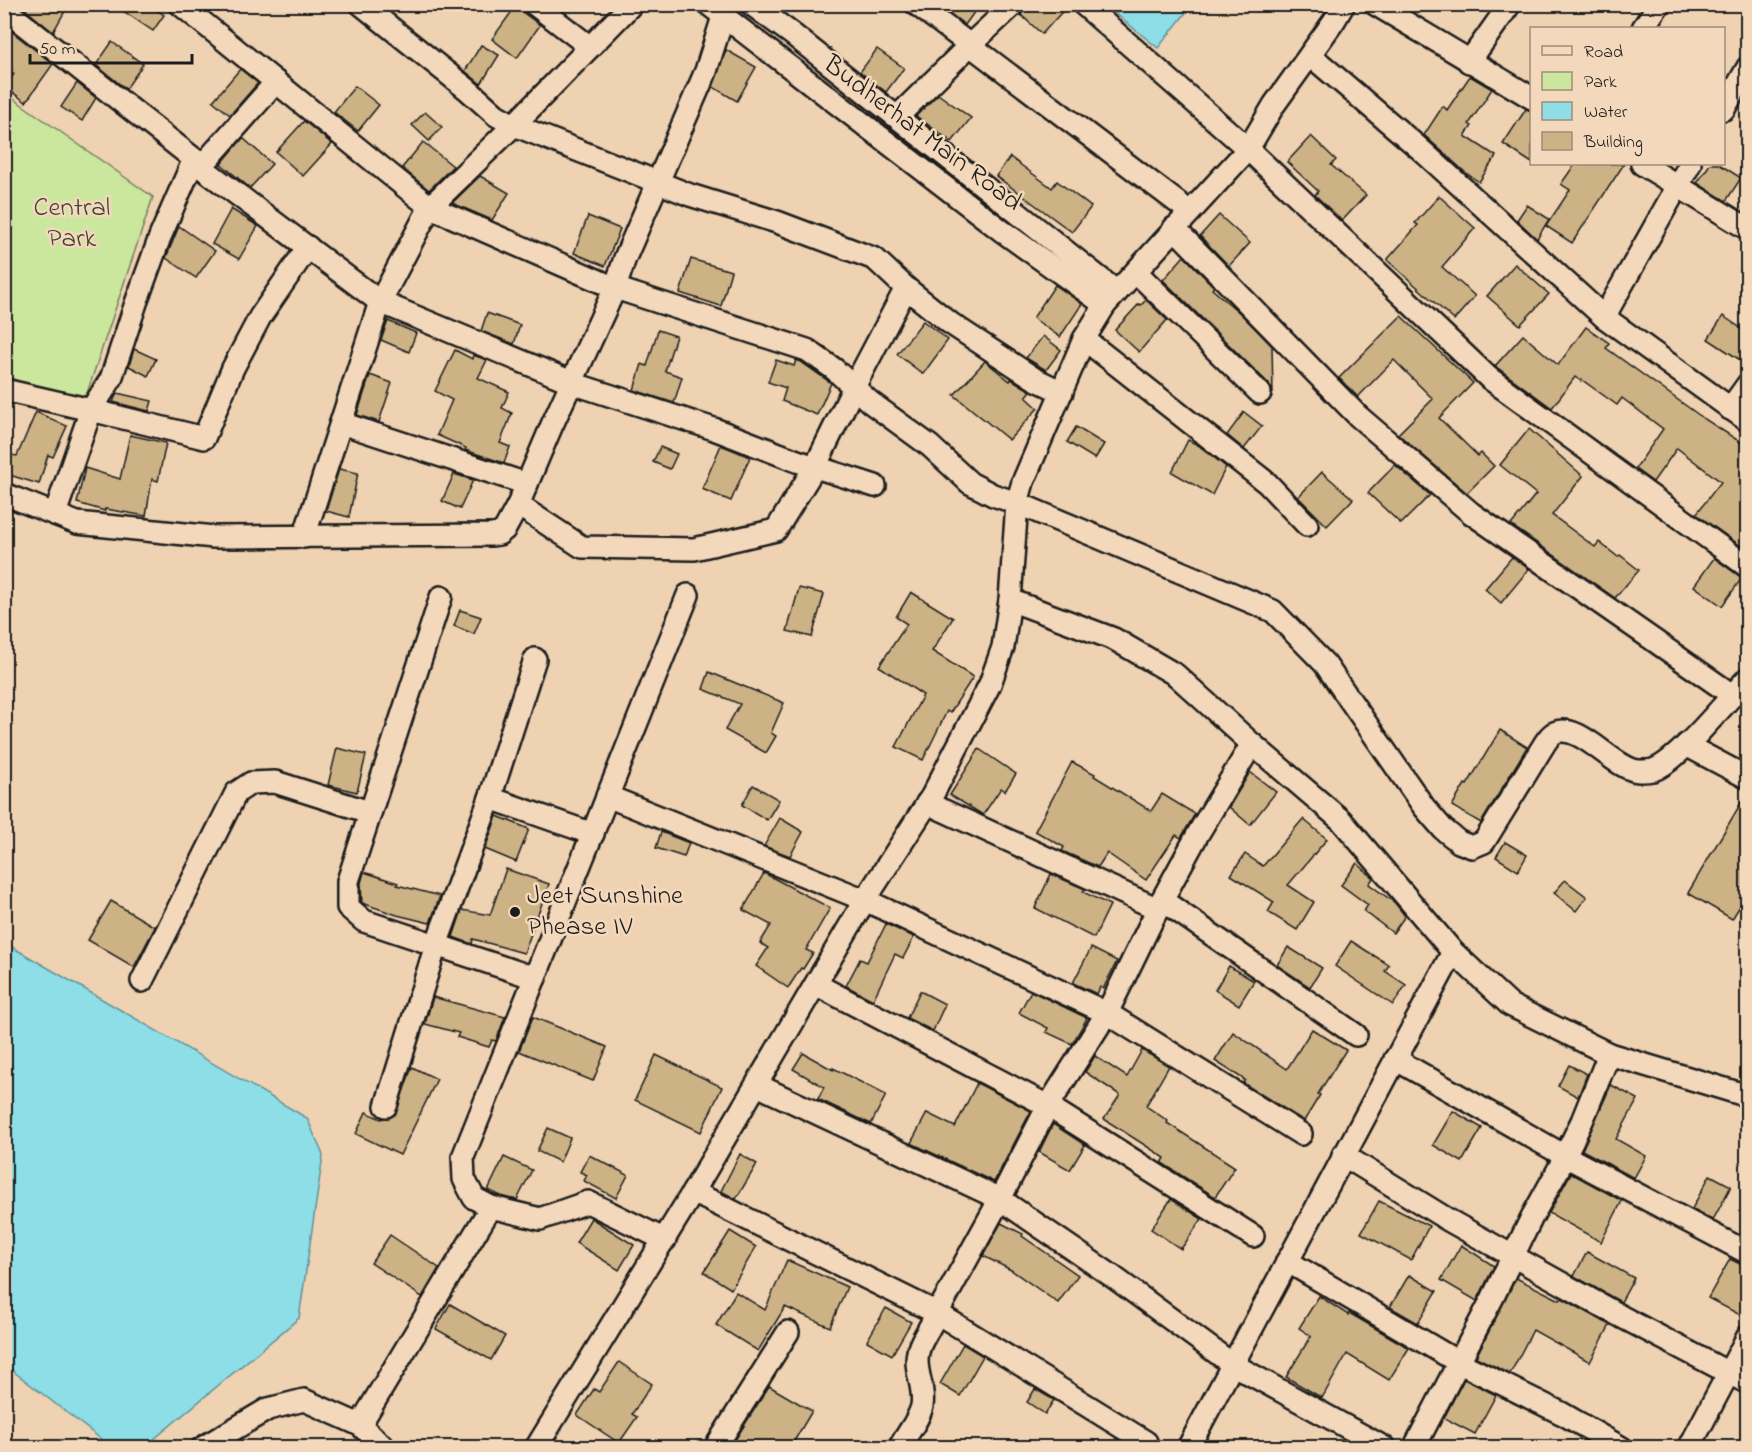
<svg xmlns="http://www.w3.org/2000/svg" width="1752" height="1452" viewBox="0 0 1752 1452" font-family="'Indie Flower',sans-serif">
<rect width="100%" height="100%" fill="#eed2b2"/>
<filter id="ink" filterUnits="userSpaceOnUse"><feTurbulence type="fractalNoise" baseFrequency=".0167" numOctaves="2"/><feDisplacementMap in="SourceGraphic" scale="12" xChannelSelector="R" yChannelSelector="G"/><feConvolveMatrix kernelMatrix="1 2 1 2 8 2 1 2 1" color-interpolation-filters="sRGB"/></filter>
<g filter="url(#ink)">
<polygon fill="#cbe69d" stroke="#74815c" stroke-width="1.5" points="4,92 153,197 83,405 5,376"/>
<g fill="#8ddee7" stroke="#609096" stroke-width="1.5">
<polygon points="1105,5 1192,5 1158,48"/>
<polygon points="5,943 307,1118 323,1155 299,1318 148,1444 110,1446 5,1365"/>
</g>
<g fill="#ccb285" stroke="#1c1c1c" stroke-width="1.5">
<polygon points="29,4 69,4 53,32 26,10"/>
<polygon points="113,4 149,4 164,15 153,31"/>
<polygon points="938,4 980,4 965,25"/>
<polygon points="1026,4 1069,4 1042,34 1021,15"/>
<polygon points="515,7 540,25 517,58 492,39"/>
<polygon points="11,31 53,64 26,102 5,87 14,74 4,67 4,41"/>
<polygon points="112,42 143,64 126,89 96,65"/>
<polygon points="481,45 499,55 481,84 465,71"/>
<polygon points="877,49 904,68 886,92 860,72"/>
<polygon points="726,50 756,67 737,101 713,87"/>
<polygon points="240,69 258,83 230,115 213,101"/>
<polygon points="1470,76 1492,89 1469,124 1472,126 1465,136 1496,156 1479,182 1466,173 1424,135 1443,106 1447,110"/>
<polygon points="77,83 96,98 82,121 61,107"/>
<polygon points="355,86 379,105 358,131 334,112"/>
<polygon points="938,94 971,118 952,142 916,116"/>
<polygon points="1526,109 1532,111 1532,163 1503,144"/>
<polygon points="425,112 442,127 429,141 412,125"/>
<polygon points="304,121 332,144 303,176 276,152"/>
<polygon points="1311,136 1336,160 1331,165 1366,195 1342,221 1315,195 1318,191 1287,162"/>
<polygon points="243,138 272,164 250,188 221,164"/>
<polygon points="423,142 453,166 429,190 402,168"/>
<polygon points="1010,157 1052,188 1057,181 1091,207 1072,232 996,176"/>
<polygon points="1575,164 1624,164 1572,243 1546,226 1570,190 1561,184"/>
<polygon points="1710,164 1719,164 1741,178 1726,201 1697,183"/>
<polygon points="480,176 509,193 492,220 452,203"/>
<polygon points="1439,196 1475,228 1442,267 1475,296 1454,320 1387,260 1418,225 1415,223"/>
<polygon points="1527,205 1549,219 1537,239 1517,220"/>
<polygon points="231,209 258,226 239,259 212,244"/>
<polygon points="1219,215 1250,243 1229,266 1200,236"/>
<polygon points="588,216 620,229 605,266 574,253"/>
<polygon points="179,226 215,251 196,278 166,258"/>
<polygon points="1184,256 1214,287 1212,289 1241,314 1272,346 1273,394 1269,384 1163,280"/>
<polygon points="691,259 731,271 721,306 680,293"/>
<polygon points="1515,264 1549,294 1520,325 1487,296"/>
<polygon points="1055,285 1082,304 1060,337 1033,318"/>
<polygon points="1146,300 1167,320 1139,352 1115,330 1139,304 1141,305"/>
<polygon points="487,313 520,325 514,344 481,331"/>
<polygon points="1401,316 1473,383 1439,418 1478,456 1481,453 1494,466 1467,493 1398,434 1433,399 1394,360 1358,397 1339,378"/>
<polygon points="1723,316 1748,333 1748,365 1708,339"/>
<polygon points="388,321 416,333 409,352 381,340"/>
<polygon points="923,321 948,340 923,374 897,354"/>
<polygon points="1586,327 1609,343 1606,348 1703,418 1748,447 1748,551 1696,514 1721,482 1677,448 1653,482 1635,469 1663,429 1622,398 1617,405 1582,380 1581,381 1575,377 1552,408 1495,366 1523,335 1558,365"/>
<polygon points="658,330 676,336 665,371 682,377 674,403 634,390 642,364 647,366"/>
<polygon points="1043,336 1061,350 1046,370 1026,358"/>
<polygon points="134,349 156,359 148,376 129,366"/>
<polygon points="455,350 472,359 473,355 487,360 478,378 509,392 502,408 512,413 500,443 510,447 504,463 465,450 466,448 437,435 452,400 435,391"/>
<polygon points="776,360 794,366 796,360 801,362 831,383 817,415 782,401 786,388 768,382"/>
<polygon points="985,361 1010,381 1011,379 1031,391 1026,397 1038,408 1009,440 954,395"/>
<polygon points="370,375 392,383 379,422 357,415"/>
<polygon points="117,393 152,401 149,411 113,402"/>
<polygon points="36,412 67,426 53,457 48,455 39,484 6,474 12,455 17,456"/>
<polygon points="1244,412 1262,426 1244,449 1227,435"/>
<polygon points="1076,427 1104,444 1095,459 1067,442"/>
<polygon points="1529,429 1583,476 1552,515 1595,547 1599,542 1618,557 1620,555 1639,570 1615,598 1511,525 1536,494 1500,465"/>
<polygon points="130,435 166,443 158,481 152,479 146,516 105,509 105,511 77,503 85,468 120,479"/>
<polygon points="1188,440 1198,445 1226,467 1212,495 1172,472"/>
<polygon points="721,445 750,457 731,501 702,489"/>
<polygon points="660,447 677,454 670,469 653,462"/>
<polygon points="1395,465 1430,495 1401,524 1368,493"/>
<polygon points="339,469 358,473 349,517 326,511"/>
<polygon points="1322,472 1353,499 1327,526 1298,497"/>
<polygon points="454,474 473,480 460,509 442,501"/>
<polygon points="1512,557 1529,569 1501,603 1485,589"/>
<polygon points="1714,558 1742,578 1722,606 1694,586"/>
<polygon points="799,588 824,594 812,637 787,631"/>
<polygon points="911,592 953,618 932,651 973,677 950,713 947,711 923,760 896,747 923,695 879,666 907,624 896,617"/>
<polygon points="460,610 481,617 474,634 454,626"/>
<polygon points="709,672 784,703 771,733 776,736 766,753 725,730 740,704 703,689"/>
<polygon points="1500,730 1527,747 1481,823 1452,806 1465,784 1467,785"/>
<polygon points="337,748 366,755 357,792 328,785"/>
<polygon points="979,749 1016,774 1005,791 1001,788 983,815 950,795"/>
<polygon points="1072,762 1095,774 1094,776 1151,811 1162,794 1195,814 1181,838 1176,835 1146,880 1107,853 1098,867 1062,851 1064,847 1035,831"/>
<polygon points="1250,772 1276,792 1250,825 1229,807"/>
<polygon points="753,785 779,800 767,820 742,805"/>
<polygon points="1748,791 1748,893 1732,919 1688,893"/>
<polygon points="497,816 529,829 516,862 485,849"/>
<polygon points="780,818 803,832 790,856 764,846"/>
<polygon points="1303,819 1327,839 1288,885 1314,902 1297,930 1268,912 1274,902 1231,875 1245,854 1263,866"/>
<polygon points="661,832 689,843 684,857 656,848"/>
<polygon points="1505,842 1527,855 1518,871 1496,857"/>
<polygon points="1357,863 1373,878 1369,884 1395,903 1405,916 1393,933 1364,911 1368,905 1341,885"/>
<polygon points="506,869 549,884 524,953 473,939 472,944 453,937 462,910 490,915"/>
<polygon points="364,872 398,883 397,885 440,896 430,923 397,915 362,903 361,883"/>
<polygon points="764,873 830,908 806,950 813,953 803,969 801,968 788,988 756,966 768,948 760,943 771,925 743,910"/>
<polygon points="1051,874 1085,889 1083,892 1110,905 1094,938 1035,908"/>
<polygon points="1565,880 1587,897 1576,911 1554,893"/>
<polygon points="111,901 155,927 134,967 88,940"/>
<polygon points="886,924 914,937 903,958 895,954 873,1000 846,986 860,959 867,962"/>
<polygon points="1351,941 1389,965 1385,971 1406,985 1393,1005 1335,966"/>
<polygon points="1288,947 1322,968 1310,987 1277,965"/>
<polygon points="1091,948 1117,961 1103,989 1100,987 1097,994 1073,983"/>
<polygon points="1229,966 1254,981 1239,1005 1215,990"/>
<polygon points="920,991 945,1004 933,1031 907,1018"/>
<polygon points="1031,991 1087,1018 1072,1044 1046,1032 1048,1028 1019,1013"/>
<polygon points="433,997 505,1017 496,1041 492,1040 489,1047 457,1037 459,1033 425,1024"/>
<polygon points="533,1017 607,1047 593,1081 519,1051"/>
<polygon points="1312,1029 1346,1050 1318,1094 1320,1095 1304,1121 1243,1083 1245,1080 1215,1061 1233,1032 1287,1069"/>
<polygon points="1142,1050 1169,1066 1146,1106 1168,1121 1167,1123 1235,1167 1215,1197 1162,1163 1165,1158 1104,1119 1120,1095 1085,1072 1095,1056 1127,1077"/>
<polygon points="803,1053 833,1070 833,1068 886,1095 871,1124 818,1099 824,1087 793,1069"/>
<polygon points="656,1055 722,1087 701,1132 635,1100"/>
<polygon points="1569,1065 1587,1074 1578,1097 1558,1086"/>
<polygon points="412,1067 437,1079 400,1155 356,1134 366,1112 381,1119 395,1115"/>
<polygon points="977,1083 1031,1111 994,1182 911,1143 927,1113 955,1127"/>
<polygon points="1611,1085 1638,1099 1616,1139 1646,1156 1634,1178 1582,1150"/>
<polygon points="1453,1111 1482,1128 1462,1162 1433,1145"/>
<polygon points="1053,1124 1085,1145 1070,1170 1039,1152"/>
<polygon points="548,1128 570,1138 560,1162 537,1151"/>
<polygon points="740,1154 757,1164 736,1199 721,1191"/>
<polygon points="589,1155 628,1175 616,1198 584,1181 587,1175 580,1172"/>
<polygon points="504,1157 532,1170 517,1200 501,1196 488,1190"/>
<polygon points="1571,1173 1622,1201 1601,1242 1549,1213"/>
<polygon points="1710,1175 1731,1186 1713,1220 1692,1209"/>
<polygon points="1171,1199 1202,1219 1181,1249 1151,1229"/>
<polygon points="1379,1201 1429,1226 1411,1260 1361,1233"/>
<polygon points="591,1218 634,1245 619,1270 576,1243"/>
<polygon points="1001,1223 1023,1234 1022,1236 1078,1275 1058,1303 1011,1270 983,1256"/>
<polygon points="730,1231 756,1247 731,1289 704,1272"/>
<polygon points="390,1235 439,1268 422,1297 371,1263"/>
<polygon points="1461,1245 1494,1266 1477,1301 1441,1280"/>
<polygon points="1587,1252 1634,1278 1621,1302 1574,1276"/>
<polygon points="1730,1259 1748,1268 1748,1306 1742,1316 1708,1298"/>
<polygon points="787,1260 847,1287 830,1327 785,1307 758,1351 716,1325 736,1292 765,1310"/>
<polygon points="1409,1275 1437,1291 1418,1323 1390,1307"/>
<polygon points="1516,1278 1560,1300 1562,1298 1610,1325 1590,1362 1533,1330 1510,1374 1476,1357"/>
<polygon points="1319,1296 1348,1315 1349,1313 1409,1348 1389,1380 1347,1354 1322,1398 1286,1377 1311,1336 1299,1328"/>
<polygon points="450,1304 505,1336 491,1360 436,1329"/>
<polygon points="886,1308 911,1322 892,1355 867,1341"/>
<polygon points="963,1344 983,1356 960,1396 940,1384"/>
<polygon points="619,1362 652,1384 632,1414 637,1417 619,1443 577,1415 594,1389 599,1392"/>
<polygon points="1464,1379 1496,1395 1475,1434 1444,1418"/>
<polygon points="769,1386 812,1411 790,1448 730,1448"/>
<polygon points="1035,1389 1054,1400 1045,1414 1027,1402"/>
</g>
<g fill="none" stroke-linecap="round" stroke-linejoin="round">
<defs>
<g id="minor">
<path d="M180,4L430,207L615,288L807,350L834,369L870,402L930,446L970,483L993,495L1017,503L1273,611L1325,664L1424,807L1443,829L1459,842L1472,847L1484,842L1545,743C1547,740 1551,735 1554,733C1580,721 1613,769 1639,771C1643,771 1649,771 1653,770C1678,762 1728,699 1748,678"/>
<polyline points="361,4 467,89 496,115 514,125 690,195 777,222 875,259 906,288 950,323 1035,379 1062,392"/>
<polyline points="534,4 590,47"/>
<polyline points="708,4 1002,231 1105,305"/>
<polyline points="751,4 792,34 1117,292"/>
<polyline points="916,4 1190,212"/>
<polyline points="1083,4 1248,149 1489,378 1748,567"/>
<polyline points="1375,4 1532,98"/>
<polyline points="4,9 194,159 201,167 380,302 581,386 714,429 797,461 875,486"/>
<polyline points="1643,28 1659,4"/>
<polyline points="1310,55 1419,148 1604,317 1748,421"/>
<polyline points="1469,62 1510,4"/>
<polyline points="1724,109 1748,67"/>
<polyline points="897,117 970,45 1014,4"/>
<polyline points="1642,164 1748,229"/>
<polyline points="201,167 276,82"/>
<polyline points="1174,228 1358,416 1471,513 1725,690 1730,696"/>
<polyline points="1136,272 1260,393"/>
<polyline points="1604,317 1690,164"/>
<polyline points="1084,339 1267,483 1307,525"/>
<polyline points="4,390 91,410 111,379 136,303 160,237 194,159"/>
<polyline points="1730,409 1748,384"/>
<polyline points="341,423 527,484"/>
<polyline points="4,494 77,523 214,537 492,535 499,534 505,529 518,505 552,425 615,288 625,258 706,71 727,4"/>
<polyline points="518,505 582,547 694,549 776,530 815,467 854,387 906,288"/>
<polyline points="55,514 91,410 204,438 233,368 260,317 308,247"/>
<polyline points="304,537 380,302 430,207 514,125 632,4"/>
<polyline points="441,597 348,881 348,907 364,921 535,978"/>
<polyline points="1010,600 1114,639 1176,675 1252,744 1341,820 1453,952 1510,1005 1609,1054 1748,1096"/>
<polyline points="1686,745 1748,778"/>
<polyline points="607,796 865,900 1107,1013 1301,1134"/>
<polyline points="490,798 593,834"/>
<polyline points="927,803 1158,909"/>
<polyline points="1162,900 1356,1035"/>
<polyline points="142,981 236,793 251,783 275,782 369,812"/>
<polyline points="817,985 1048,1106 1253,1236"/>
<polyline points="1395,1059 1565,1156 1748,1253"/>
<polyline points="757,1085 1000,1199 1112,1276 1232,1364 1385,1448"/>
<polyline points="386,1106 436,945 490,798 535,659"/>
<polyline points="1343,1155 1450,1221 1622,1317 1748,1383"/>
<polyline points="693,1192 937,1313 1146,1442"/>
<polyline points="665,1240 588,1202 540,1219 491,1207 474,1198 464,1179 463,1157 688,595"/>
<polyline points="1287,1261 1458,1362 1563,1414 1622,1448"/>
<polyline points="202,1448 268,1409 304,1400 360,1425"/>
<polyline points="385,1448 360,1425 491,1207"/>
<polyline points="536,1448 693,1192 865,900 932,796 990,684 1003,647 1010,600 1017,503 1023,482 1084,339 1105,305 1248,149 1274,105 1334,21 1344,4"/>
<polyline points="715,1448 788,1332"/>
<path d="M899,1448C906,1435 919,1420 922,1406C926,1383 909,1366 922,1341L1000,1199L1048,1106L1107,1013L1162,900L1199,832L1252,744"/>
<polyline points="1188,1448 1453,952"/>
<polyline points="1414,1448 1492,1299 1532,1217 1558,1170 1582,1121 1609,1054"/>
<polyline points="1689,1448 1748,1336"/>
</g>
</defs>
<use href="#minor" stroke="#1c1c1c" stroke-width="26"/>
<use href="#minor" stroke="#f4d8bb" stroke-width="21"/>
</g>
</g>
<circle fill="#1c1c1c" stroke="#f4d8bb" stroke-width="2" cx="515" cy="912" r="6"/>
<g text-anchor="middle" dominant-baseline="central" stroke-width="5" stroke-linejoin="round" paint-order="stroke">
<g font-size="27" fill="#1c1c1c" stroke="#f4d8bb">
<text transform="translate(922 134) rotate(37)">Budherhat Main Road</text>
</g>
<g font-size="27" fill="#3f4436" stroke="#f4d8bb">
<text x="72" y="208">Central<tspan x="72" dy="31">Park</tspan></text>
</g>
<g font-size="27" fill="#1c1c1c" stroke="#f4d8bb" text-anchor="start">
<text x="527" y="896">Jeet Sunshine<tspan x="527" dy="31">Phease IV</tspan></text>
</g>
</g>
<rect width="1752" height="1452" fill="none" stroke="#f4d8bb" stroke-width="24"/>
<rect x="12" y="12" width="1728" height="1428" fill="none" stroke="#1c1c1c" stroke-width="2" filter="url(#ink)"/>
<rect x="1530" y="27" width="195" height="138" fill="#f4d8bb" stroke="#9e8d7b" stroke-width="1.5"/>
<rect x="1542" y="46" width="30" height="9" fill="#f4d8bb" stroke="#9e8d7b" stroke-width="1.5"/>
<text x="1584" y="57" font-size="18" fill="#1c1c1c">Road</text>
<rect x="1542" y="72" width="30" height="18" fill="#cbe69d" stroke="#9e8d7b" stroke-width="1.5"/>
<text x="1584" y="87" font-size="18" fill="#1c1c1c">Park</text>
<rect x="1542" y="102" width="30" height="18" fill="#8ddee7" stroke="#9e8d7b" stroke-width="1.5"/>
<text x="1584" y="117" font-size="18" fill="#1c1c1c">Water</text>
<rect x="1542" y="132" width="30" height="18" fill="#ccb285" stroke="#9e8d7b" stroke-width="1.5"/>
<text x="1584" y="147" font-size="18" fill="#1c1c1c">Building</text>
<path d="M30 54v9h162v-9" fill="none" stroke="#1c1c1c" stroke-width="3"/>
<text x="39" y="54" font-size="18" fill="#1c1c1c" stroke="#f4d8bb" stroke-width="4.5" paint-order="stroke">50 m</text>
</svg>
